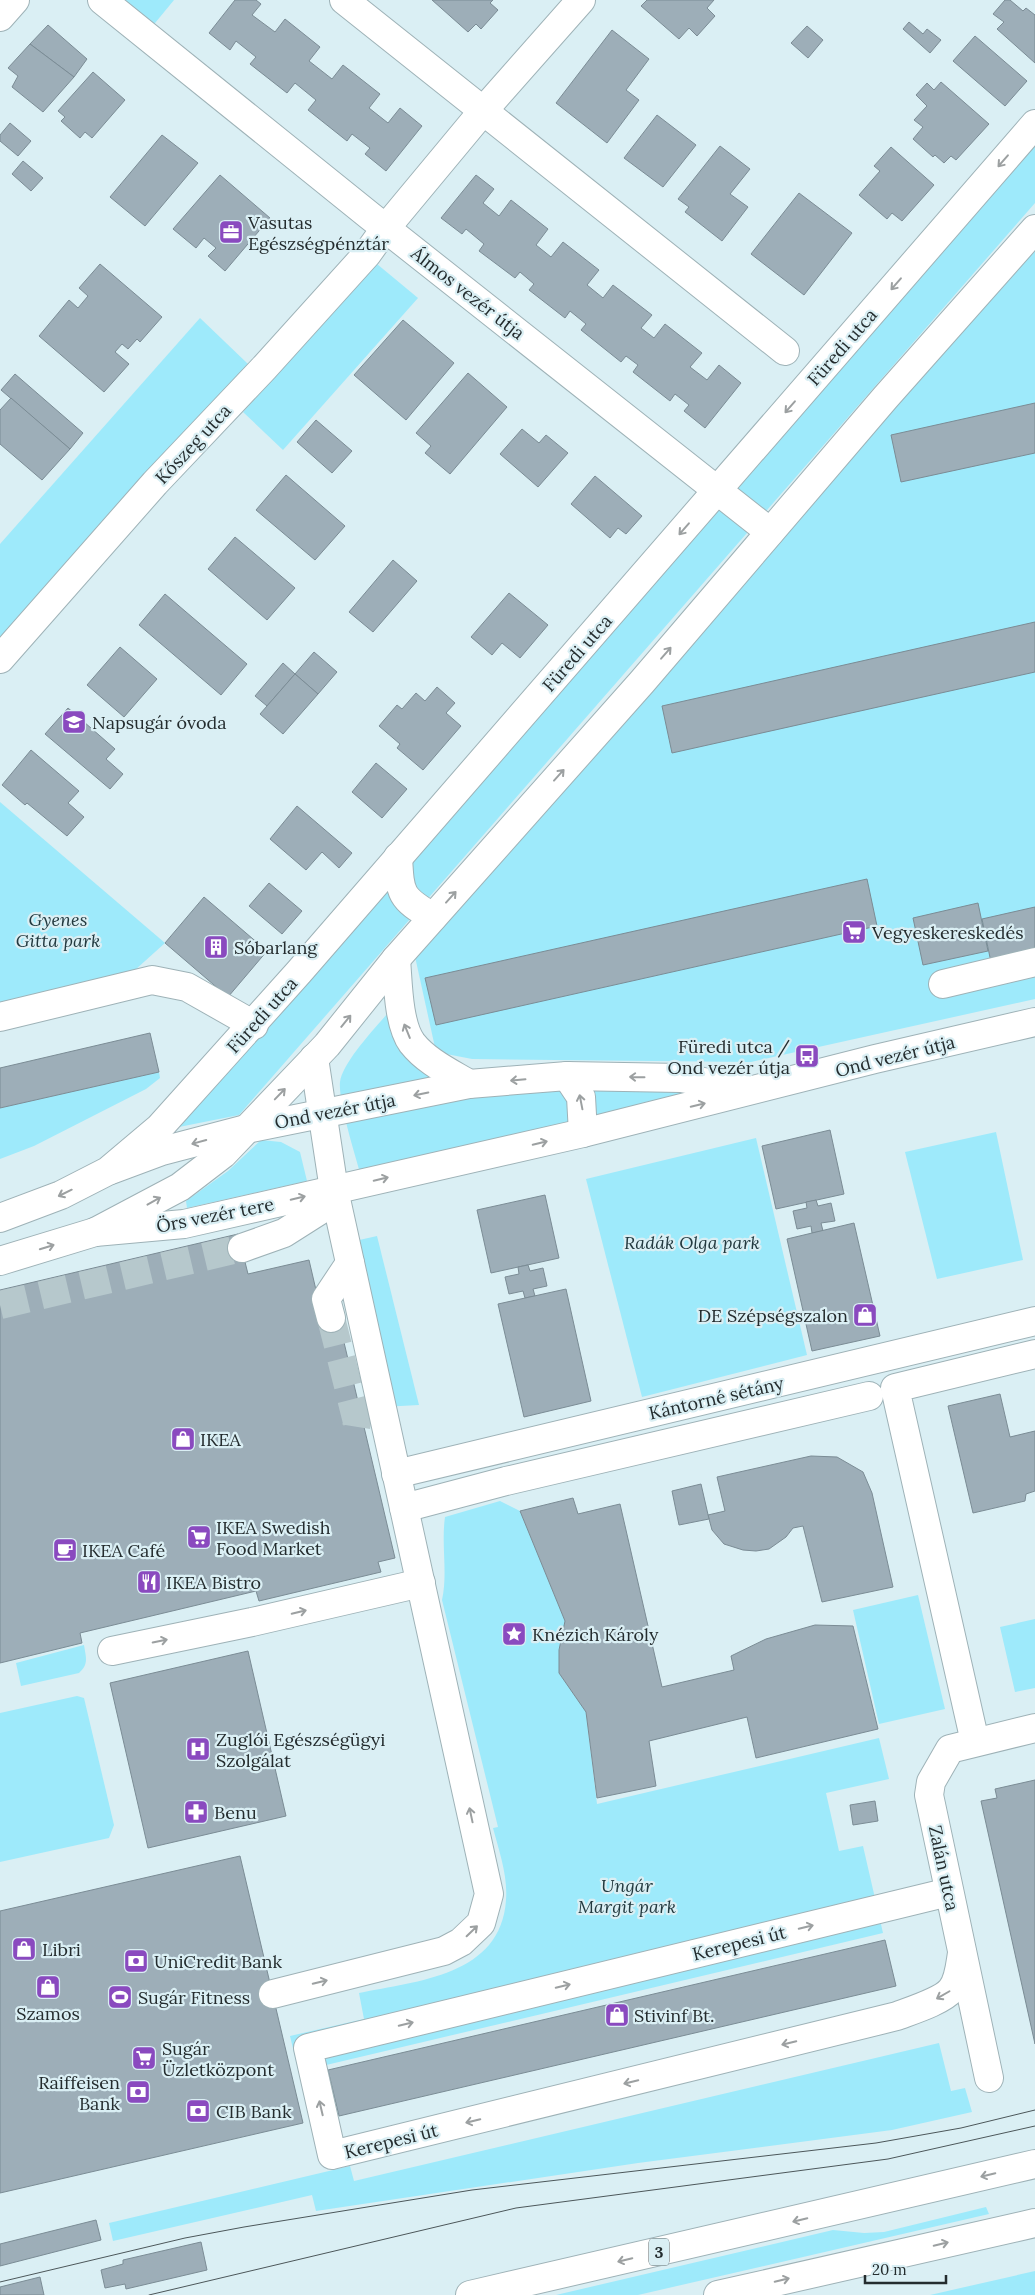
<svg xmlns="http://www.w3.org/2000/svg" width="1035" height="2295" viewBox="0 0 1035 2295" font-family="Lora,serif">
<rect width="100%" height="100%" fill="#daeff4"/>
<g fill="#9eeafb">
<polygon points="102,0 174,0 146,34"/>
<polygon points="1035,141 1035,203 239,1115 174,1128"/>
<polygon points="1035,244 1035,999 751,1062 472,1059 436,1052 414,952"/>
<polygon points="377,264 418,298 283,450 243,412"/>
<polygon points="200,318 248,364 0,638 0,544"/>
<polygon points="0,802 165,943 135,970 0,1004"/>
<path d="M400,999L404,1026L469,1084L755,1091L363,1183C357,1161 338,1102 340,1082C343,1059 385,1018 400,999Z"/>
<polygon points="159,1072 160,1078 146,1089 34,1146 0,1159 0,1108"/>
<polygon points="996,1132 1023,1260 937,1279 905,1152"/>
<polygon points="756,1138 807,1355 642,1397 586,1179"/>
<polygon points="261,1140 281,1142 300,1152 307,1181 187,1208 186,1201 228,1171"/>
<polygon points="377,1236 419,1405 382,1407 346,1243"/>
<path d="M500,1501L520,1511L565,1621L559,1650V1673L586,1712L597,1804L879,1738L889,1779L826,1793L839,1851L863,1846L883,1933L322,2066L336,2117L311,2124L290,2036L364,2019L359,1993C417,1981 501,1976 506,1900C508,1876 499,1851 493,1828L498,1827L442,1600C448,1573 441,1545 445,1517Z"/>
<polygon points="918,1595 945,1709 879,1724 853,1610"/>
<polygon points="1035,1619 1035,1688 1015,1692 1000,1627"/>
<path d="M84,1645C86,1658 89,1664 79,1673L21,1686L16,1663Z"/>
<polygon points="77,1696 84,1698 114,1825 109,1838 0,1862 0,1713"/>
<polygon points="939,2043 951,2091 965,2088 972,2112 892,2130 638,2163 316,2211 312,2195 113,2241 109,2223 350,2166 354,2181"/>
<polygon points="986,2207 989,2214 638,2295 556,2295 833,2230 864,2233 884,2232"/>
<polygon points="1035,2271 1035,2295 930,2295"/>
</g>
<g fill="#9daeb8" stroke="#7b8c95">
<polygon points="235,0 256,0 261,4 252,15 275,32 285,19 320,47 309,61 332,79 343,65 380,94 369,108 388,123 400,108 422,126 386,171 365,154 370,148 352,134 347,141 308,110 316,100 295,83 287,93 250,64 256,57 236,41 230,50 209,33"/>
<polygon points="432,0 493,0 490,3 498,10 481,29 476,24 468,32"/>
<polygon points="647,0 714,0 707,8 715,16 697,36 689,28 679,39 641,6"/>
<polygon points="1005,0 1010,0 1023,11 1026,8 1035,15 1035,63 997,29 1004,22 993,14"/>
<polygon points="909,22 923,34 927,29 941,40 930,53 903,29"/>
<polygon points="48,25 87,59 74,77 30,44"/>
<polygon points="807,26 823,40 808,58 791,43"/>
<polygon points="612,30 649,59 626,90 639,100 607,143 556,103"/>
<polygon points="975,36 1027,81 1005,106 953,61"/>
<polygon points="30,44 74,77 43,112 12,87 18,76 8,68"/>
<polygon points="93,72 125,100 92,138 85,132 80,138 61,121 65,117 58,111"/>
<polygon points="941,82 989,124 956,160 951,156 944,163 935,155 933,157 913,139 923,127 914,120 927,106 916,95 927,83 934,90"/>
<polygon points="657,115 696,145 663,187 624,158"/>
<polygon points="10,123 31,141 18,156 0,141 0,135"/>
<polygon points="162,135 198,163 145,226 110,197"/>
<polygon points="720,146 750,169 730,194 748,207 722,241 685,212 689,207 678,199"/>
<polygon points="891,147 934,185 902,221 892,213 887,219 859,195 880,171 874,166"/>
<polygon points="23,161 43,178 31,191 12,174"/>
<polygon points="220,175 270,218 225,271 208,256 216,248 204,238 196,248 173,229"/>
<polygon points="476,175 494,189 483,203 499,216 511,200 548,229 536,245 551,257 563,242 599,270 587,285 603,298 613,285 652,315 641,328 654,338 665,324 702,353 690,367 707,380 719,365 741,383 705,428 684,411 689,405 675,394 670,401 633,372 638,365 626,356 621,362 581,330 586,324 570,311 565,318 529,290 534,284 520,272 515,278 479,251 484,244 466,229 462,234 441,218"/>
<polygon points="799,193 852,233 804,295 751,254"/>
<polygon points="100,264 162,317 140,342 137,339 128,349 122,344 115,352 129,364 104,392 39,336 69,300 78,308 88,296 79,288"/>
<polygon points="403,320 454,363 406,420 354,375"/>
<polygon points="468,373 507,407 450,474 425,453 431,446 416,433"/>
<polygon points="15,374 83,433 70,449 1,390"/>
<polygon points="11,398 70,449 42,480 0,444 0,410"/>
<polygon points="1035,403 1035,453 901,482 891,435"/>
<polygon points="316,420 352,451 332,473 297,442"/>
<polygon points="522,429 539,443 546,435 568,453 538,487 500,454"/>
<polygon points="286,475 345,526 315,560 256,510"/>
<polygon points="595,476 642,516 626,534 618,528 610,538 571,504"/>
<polygon points="235,537 295,588 267,620 208,569"/>
<polygon points="393,560 417,581 373,632 349,612"/>
<polygon points="509,593 548,625 520,658 502,643 492,655 471,637"/>
<polygon points="165,594 247,664 221,695 139,625"/>
<polygon points="1035,622 1035,672 672,753 662,706"/>
<polygon points="120,647 157,679 124,717 87,685"/>
<polygon points="314,652 337,672 318,694 295,674"/>
<polygon points="283,663 295,674 267,706 255,696"/>
<polygon points="295,674 318,694 283,734 260,714"/>
<polygon points="437,687 455,703 446,713 461,726 423,770 397,748 400,744 379,726 397,705 402,709 416,693 425,701"/>
<polygon points="68,708 115,749 106,759 123,774 110,789 45,734"/>
<polygon points="31,750 79,791 68,803 84,817 67,836 27,803 25,805 2,785"/>
<polygon points="376,763 407,789 382,818 352,792"/>
<polygon points="297,806 352,853 339,868 322,852 306,870 270,839"/>
<polygon points="867,879 877,926 436,1025 425,978"/>
<polygon points="269,883 302,911 282,934 249,906"/>
<polygon points="204,897 267,951 228,997 165,943"/>
<polygon points="978,903 988,951 923,965 913,918"/>
<polygon points="1035,907 1035,957 992,967 982,919"/>
<polygon points="150,1033 159,1072 0,1108 0,1068"/>
<polygon points="830,1130 844,1194 776,1209 762,1146"/>
<polygon points="545,1195 559,1258 491,1273 477,1210"/>
<polygon points="816,1200 818,1206 831,1203 835,1221 821,1223 823,1231 812,1233 811,1226 797,1229 793,1211 807,1208 806,1202"/>
<polygon points="854,1223 880,1336 812,1351 787,1239"/>
<polygon points="238,1234 248,1274 309,1260 323,1320 338,1317 395,1558 378,1562 381,1572 259,1601 256,1591 80,1633 82,1643 0,1663 0,1290"/>
<polygon points="528,1265 530,1271 543,1268 547,1286 533,1289 535,1296 525,1298 523,1291 509,1294 505,1277 519,1274 518,1267"/>
<polygon points="566,1289 591,1401 524,1417 498,1304"/>
<polygon points="1000,1394 1010,1437 1035,1431 1035,1491 1026,1494 1025,1501 973,1513 948,1406"/>
<polygon points="811,1456 837,1457 863,1472 872,1493 893,1587 822,1602 803,1526 793,1528 786,1537 769,1549 756,1551 743,1550 724,1544 712,1530 708,1515 725,1511 717,1477"/>
<polygon points="701,1484 709,1519 679,1525 672,1491"/>
<polygon points="573,1498 578,1514 620,1504 662,1687 734,1670 731,1656 766,1639 815,1625 853,1626 878,1729 756,1758 747,1717 649,1741 656,1786 597,1798 586,1712 559,1673 559,1650 565,1621 520,1511"/>
<polygon points="248,1651 286,1816 148,1848 110,1683"/>
<polygon points="1035,1780 1035,2044 981,1801 997,1798 995,1789"/>
<polygon points="875,1801 878,1821 853,1825 850,1805"/>
<polygon points="240,1856 303,2123 0,2193 0,1911"/>
<polygon points="885,1940 896,1986 339,2116 328,2070"/>
<polygon points="96,2220 101,2240 0,2266 0,2244"/>
<polygon points="201,2242 207,2270 126,2289 125,2284 105,2288 101,2270 123,2264 123,2260"/>
<polygon points="40,2277 44,2295 0,2295 0,2287"/>
</g>
<g fill="none" stroke-linecap="round" stroke-linejoin="round">
<g stroke="#b6c8cc" stroke-width="28" stroke-dasharray="28 14" stroke-linecap="butt">
<polyline points="0,1305 242,1248"/>
<polyline points="331,1318 357,1422 354,1440"/>
</g>
<defs>
<g id="minor">
<polyline points="102,0 370,216 770,532"/>
<polyline points="344,0 785,351"/>
<polyline points="0,17 15,0"/>
<polyline points="0,659 155,483 264,368 367,254 385,229 483,111 581,0"/>
<path d="M396,959C398,982 398,1024 412,1043C426,1061 449,1072 469,1084"/>
<polyline points="943,984 1035,962"/>
<polyline points="0,1017 152,980 187,987 254,1025"/>
<polyline points="567,1076 581,1097 583,1133"/>
<polyline points="111,1170 162,1151 246,1129 469,1084 567,1076 681,1078 744,1089"/>
<polyline points="95,1232 184,1224 583,1133 875,1059 1035,1022"/>
<polyline points="242,1248 284,1233 336,1200"/>
<polyline points="331,1318 326,1299 350,1263"/>
<polyline points="396,1474 1035,1321"/>
<polyline points="404,1508 506,1481 869,1396"/>
<polyline points="112,1651 252,1622 421,1583"/>
<polyline points="975,1742 895,1388 1035,1354"/>
<path d="M949,1892L308,2048L332,2155L897,2016C910,2011 942,2001 951,1990C959,1981 960,1965 962,1953"/>
<polyline points="273,1994 444,1951 461,1942 481,1923 489,1894 334,1190 314,1058"/>
<polyline points="989,2078 929,1795 931,1782 950,1749 1035,1728"/>
</g>
<g id="major">
<path d="M398,857C400,894 400,898 433,917"/>
<polyline points="0,1218 61,1195 108,1171 159,1128 299,972 1035,124"/>
<polyline points="0,1261 95,1232 180,1187 223,1154 327,1045 396,959 642,682 885,398 1035,229"/>
<polyline points="470,2295 1035,2164"/>
<polyline points="718,2295 1035,2223"/>
</g>
</defs>
<use href="#minor" stroke="#9eb2b7" stroke-width="30"/>
<use href="#major" stroke="#9eb2b7" stroke-width="30"/>
<use href="#minor" stroke="#fff" stroke-width="28"/>
<use href="#major" stroke="#fff" stroke-width="28"/>
<g stroke="#4c575a" stroke-width="1">
<polyline points="0,2282 185,2238 244,2227 472,2190 876,2143 961,2128 1035,2110"/>
<polyline points="149,2295 516,2208 888,2159 1035,2126"/>
</g>
</g>
<defs><path id="oneway-shaft" d="M-6 0H5M1.5-3L5.5 0L1.5 3" fill="none" stroke-width="1.6" stroke-linecap="round" stroke-linejoin="round" transform="scale(1.25)"/></defs>
<g stroke="#9ca0a1">
<use href="#oneway-shaft" transform="translate(1003 161) rotate(131)"/>
<use href="#oneway-shaft" transform="translate(896 284) rotate(131)"/>
<use href="#oneway-shaft" transform="translate(790 407) rotate(131)"/>
<use href="#oneway-shaft" transform="translate(684 529) rotate(131)"/>
<use href="#oneway-shaft" transform="translate(666 653) rotate(-49)"/>
<use href="#oneway-shaft" transform="translate(559 775) rotate(-48)"/>
<use href="#oneway-shaft" transform="translate(451 897) rotate(-48)"/>
<use href="#oneway-shaft" transform="translate(346 1021) rotate(-51)"/>
<use href="#oneway-shaft" transform="translate(407 1031) rotate(-112)"/>
<use href="#oneway-shaft" transform="translate(637 1077) rotate(-179)"/>
<use href="#oneway-shaft" transform="translate(518 1080) rotate(175)"/>
<use href="#oneway-shaft" transform="translate(280 1094) rotate(-46)"/>
<use href="#oneway-shaft" transform="translate(421 1094) rotate(168)"/>
<use href="#oneway-shaft" transform="translate(581 1102) rotate(-101)"/>
<use href="#oneway-shaft" transform="translate(698 1105) rotate(-14)"/>
<use href="#oneway-shaft" transform="translate(199 1142) rotate(165)"/>
<use href="#oneway-shaft" transform="translate(540 1143) rotate(-13)"/>
<use href="#oneway-shaft" transform="translate(381 1179) rotate(-13)"/>
<use href="#oneway-shaft" transform="translate(65 1193) rotate(154)"/>
<use href="#oneway-shaft" transform="translate(298 1198) rotate(-13)"/>
<use href="#oneway-shaft" transform="translate(154 1201) rotate(-29)"/>
<use href="#oneway-shaft" transform="translate(47 1247) rotate(-17)"/>
<use href="#oneway-shaft" transform="translate(299 1612) rotate(-13)"/>
<use href="#oneway-shaft" transform="translate(160 1641) rotate(-12)"/>
<use href="#oneway-shaft" transform="translate(471 1815) rotate(-102)"/>
<use href="#oneway-shaft" transform="translate(806 1927) rotate(-14)"/>
<use href="#oneway-shaft" transform="translate(472 1931) rotate(-44)"/>
<use href="#oneway-shaft" transform="translate(320 1982) rotate(-14)"/>
<use href="#oneway-shaft" transform="translate(563 1986) rotate(-14)"/>
<use href="#oneway-shaft" transform="translate(943 1995) rotate(150)"/>
<use href="#oneway-shaft" transform="translate(406 2024) rotate(-14)"/>
<use href="#oneway-shaft" transform="translate(789 2043) rotate(166)"/>
<use href="#oneway-shaft" transform="translate(631 2082) rotate(166)"/>
<use href="#oneway-shaft" transform="translate(321 2108) rotate(-103)"/>
<use href="#oneway-shaft" transform="translate(473 2121) rotate(166)"/>
<use href="#oneway-shaft" transform="translate(988 2175) rotate(167)"/>
<use href="#oneway-shaft" transform="translate(800 2220) rotate(167)"/>
<use href="#oneway-shaft" transform="translate(941 2244) rotate(-13)"/>
<use href="#oneway-shaft" transform="translate(625 2260) rotate(167)"/>
<use href="#oneway-shaft" transform="translate(782 2280) rotate(-13)"/>
</g>
<defs>
<symbol id="office-square" viewBox="-11 -11 22 22"><rect x="-9" y="-9" width="18" height="18" rx="4" fill="#8a4abf" stroke="#daeff4"/><path d="M-6-3h4V-5.5h4V-3h4V5H-6ZM-1-4.5V-3h2v-1.5ZM-6 0V1H6V0Z" fill="#fff"/></symbol>
<symbol id="school-square" viewBox="-11 -11 22 22"><rect x="-9" y="-9" width="18" height="18" rx="4" fill="#8a4abf" stroke="#daeff4"/><path d="M0-5L7-2L0 1L-7-2ZM-4 1L0 2.5L4 1V4Q0 6-4 4Z" fill="#fff"/></symbol>
<symbol id="supermarket-square" viewBox="-11 -11 22 22"><rect x="-9" y="-9" width="18" height="18" rx="4" fill="#8a4abf" stroke="#daeff4"/><path d="M-6-5.5h2.5l.6 2H6L4.5 2H-2.5L-4.4-4H-6ZM-1.5 3.2a1.3 1.3 0 1 0 .1 0ZM3 3.2a1.3 1.3 0 1 0 .1 0Z" fill="#fff"/></symbol>
<symbol id="building-square" viewBox="-11 -11 22 22"><rect x="-9" y="-9" width="18" height="18" rx="4" fill="#8a4abf" stroke="#daeff4"/><path d="M-4-6H4V6H1V3H-1V6H-4ZM-2.5-4.3h1.7v1.8h-1.7ZM.8-4.3h1.7v1.8H.8ZM-2.5-1h1.7V.8h-1.7ZM.8-1h1.7V.8H.8Z" fill="#fff"/></symbol>
<symbol id="bus-square" viewBox="-11 -11 22 22"><rect x="-9" y="-9" width="18" height="18" rx="4" fill="#8a4abf" stroke="#daeff4"/><path d="M-5-6H5V4H4V6H2V4H-2V6H-4V4H-5ZM-3.5-4V0h7V-4ZM-3.5 1.2v1.5H-2V1.2ZM2 1.2v1.5H3.5V1.2Z" fill="#fff"/></symbol>
<symbol id="shop-square" viewBox="-11 -11 22 22"><rect x="-9" y="-9" width="18" height="18" rx="4" fill="#8a4abf" stroke="#daeff4"/><path d="M-5-2.5h2.3a2.7 3.5 0 0 1 5.4 0H5L5.5 6h-11ZM-1.5-2.5h3a1.5 2.3 0 0 0-3 0Z" fill="#fff"/></symbol>
<symbol id="cafe-square" viewBox="-11 -11 22 22"><rect x="-9" y="-9" width="18" height="18" rx="4" fill="#8a4abf" stroke="#daeff4"/><path d="M-5.5-4.5H6V0H3Q3 3.5 0 3.5H-2.5Q-5.5 3.5-5.5 0ZM3-3.2v2h1.7v-2ZM-6 4.5H4V6H-6Z" fill="#fff"/></symbol>
<symbol id="restaurant-square" viewBox="-11 -11 22 22"><rect x="-9" y="-9" width="18" height="18" rx="4" fill="#8a4abf" stroke="#daeff4"/><path d="M-5-6h1v4h1v-4h1v4h1v-4h1v5L-1.5 .5V6h-2V.5L-5-1ZM5-6V6H3V1.5H1.5Q1.5-4 5-6Z" fill="#fff"/></symbol>
<symbol id="sight-square" viewBox="-11 -11 22 22"><rect x="-9" y="-9" width="18" height="18" rx="4" fill="#8a4abf" stroke="#daeff4"/><path d="M0-6L1.8-2.2L6-1.7L2.9 1.2L3.7 5.4L0 3.3L-3.7 5.4L-2.9 1.2L-6-1.7L-1.8-2.2Z" fill="#fff"/></symbol>
<symbol id="hospital-square" viewBox="-11 -11 22 22"><rect x="-9" y="-9" width="18" height="18" rx="4" fill="#8a4abf" stroke="#daeff4"/><path d="M-5-5h3v3.5h4V-5h3V5h-3V1.5h-4V5h-3Z" fill="#fff"/></symbol>
<symbol id="pharmacy-square" viewBox="-11 -11 22 22"><rect x="-9" y="-9" width="18" height="18" rx="4" fill="#8a4abf" stroke="#daeff4"/><path d="M-2-6h4v4h4v4h-4v4h-4v-4h-4v-4h4Z" fill="#fff"/></symbol>
<symbol id="bank-square" viewBox="-11 -11 22 22"><rect x="-9" y="-9" width="18" height="18" rx="4" fill="#8a4abf" stroke="#daeff4"/><path d="M-6-4H6V4H-6ZM0-2.3a2.3 2.3 0 1 0 0 4.6a2.3 2.3 0 1 0 0-4.6Z" fill="#fff"/></symbol>
<symbol id="stadium-square" viewBox="-11 -11 22 22"><rect x="-9" y="-9" width="18" height="18" rx="4" fill="#8a4abf" stroke="#daeff4"/><path d="M0-5a6.5 5 0 1 0 0 10a6.5 5 0 1 0 0-10ZM-3.5-1.8h7v3.6h-7Z" fill="#fff"/></symbol>
</defs>
<g fill-rule="evenodd">
<use href="#office-square" x="217" y="218" width="28" height="28"/>
<use href="#school-square" x="60" y="708" width="28" height="28"/>
<use href="#supermarket-square" x="840" y="918" width="28" height="28"/>
<use href="#building-square" x="202" y="933" width="28" height="28"/>
<use href="#bus-square" x="793" y="1042" width="28" height="28"/>
<use href="#shop-square" x="851" y="1301" width="28" height="28"/>
<use href="#shop-square" x="169" y="1425" width="28" height="28"/>
<use href="#supermarket-square" x="185" y="1523" width="28" height="28"/>
<use href="#cafe-square" x="51" y="1536" width="28" height="28"/>
<use href="#restaurant-square" x="135" y="1568" width="28" height="28"/>
<use href="#sight-square" x="500" y="1620" width="28" height="28"/>
<use href="#hospital-square" x="184" y="1735" width="28" height="28"/>
<use href="#pharmacy-square" x="182" y="1798" width="28" height="28"/>
<use href="#shop-square" x="10" y="1935" width="28" height="28"/>
<use href="#bank-square" x="122" y="1947" width="28" height="28"/>
<use href="#shop-square" x="34" y="1973" width="28" height="28"/>
<use href="#stadium-square" x="106" y="1983" width="28" height="28"/>
<use href="#shop-square" x="603" y="2001" width="28" height="28"/>
<use href="#supermarket-square" x="130" y="2044" width="28" height="28"/>
<use href="#bank-square" x="124" y="2078" width="28" height="28"/>
<use href="#bank-square" x="184" y="2097" width="28" height="28"/>
</g>
<g text-anchor="middle" dominant-baseline="central" stroke-width="4.5" stroke-linejoin="round" paint-order="stroke">
<rect fill="#daeff4" stroke="#5b6669" stroke-width="1" x="649" y="2238.5" width="20" height="27" rx="4"/>
<g font-size="16" font-weight="bold" fill="#242c2e">
<text x="659" y="2252">3</text>
</g>
<g font-size="18" fill="#242c2e" stroke="#daeff4" text-anchor="start">
<text x="248" y="222">Vasutas<tspan x="248" dy="21">Egészségpénztár</tspan></text>
<text x="92" y="722">Napsugár óvoda</text>
<text x="872" y="932">Vegyeskereskedés</text>
<text x="234" y="947">Sóbarlang</text>
<text x="790" y="1046" text-anchor="end">Füredi utca /<tspan x="790" dy="21">Ond vezér útja</tspan></text>
<text x="848" y="1315" text-anchor="end">DE Szépségszalon</text>
<text x="200" y="1439">IKEA</text>
<text x="216" y="1527">IKEA Swedish<tspan x="216" dy="21">Food Market</tspan></text>
<text x="82" y="1550">IKEA Café</text>
<text x="166" y="1582">IKEA Bistro</text>
<text x="532" y="1634">Knézich Károly</text>
<text x="216" y="1739">Zuglói Egészségügyi<tspan x="216" dy="21">Szolgálat</tspan></text>
<text x="214" y="1812">Benu</text>
<text x="42" y="1949">Libri</text>
<text x="154" y="1961">UniCredit Bank</text>
<text x="138" y="1997">Sugár Fitness</text>
<text x="48" y="2013" text-anchor="middle">Szamos</text>
<text x="634" y="2015">Stivinf Bt.</text>
<text x="162" y="2048">Sugár<tspan x="162" dy="21">Üzletközpont</tspan></text>
<text x="120" y="2082" text-anchor="end">Raiffeisen<tspan x="120" dy="21">Bank</tspan></text>
<text x="216" y="2111">CIB Bank</text>
</g>
<g font-size="18" fill="#242c2e" stroke="#daeff4">
<text transform="translate(468 293) rotate(38)">Álmos vezér útja</text>
<text transform="translate(842 347) rotate(-49)">Füredi utca</text>
<text transform="translate(193 444) rotate(-47)">Kőszeg utca</text>
<text transform="translate(577 653) rotate(-49)">Füredi utca</text>
<text transform="translate(262 1015) rotate(-48)">Füredi utca</text>
<text transform="translate(895 1056) rotate(-14)">Ond vezér útja</text>
<text transform="translate(335 1111) rotate(-11)">Ond vezér útja</text>
<text transform="translate(215 1215) rotate(-11)">Örs vezér tere</text>
<text transform="translate(716 1398) rotate(-13)">Kántorné sétány</text>
<text transform="translate(944 1868) rotate(78)">Zalán utca</text>
<text transform="translate(739 1943) rotate(-14)">Kerepesi út</text>
<text transform="translate(391 2141) rotate(-14)">Kerepesi út</text>
</g>
<g font-size="18" font-style="italic" fill="#22393f" stroke="#daeff4">
<text x="58" y="919">Gyenes<tspan x="58" dy="21">Gitta park</tspan></text>
<text x="692" y="1242">Radák Olga park</text>
<text x="627" y="1885">Ungár<tspan x="627" dy="21">Margit park</tspan></text>
</g>
</g>
<path d="M865 2275v8h81v-8" fill="none" stroke="#242c2e" stroke-width="2.5"/>
<text x="872" y="2275" font-size="15" fill="#242c2e" stroke="#daeff4" stroke-width="4" paint-order="stroke">20 m</text>
</svg>
